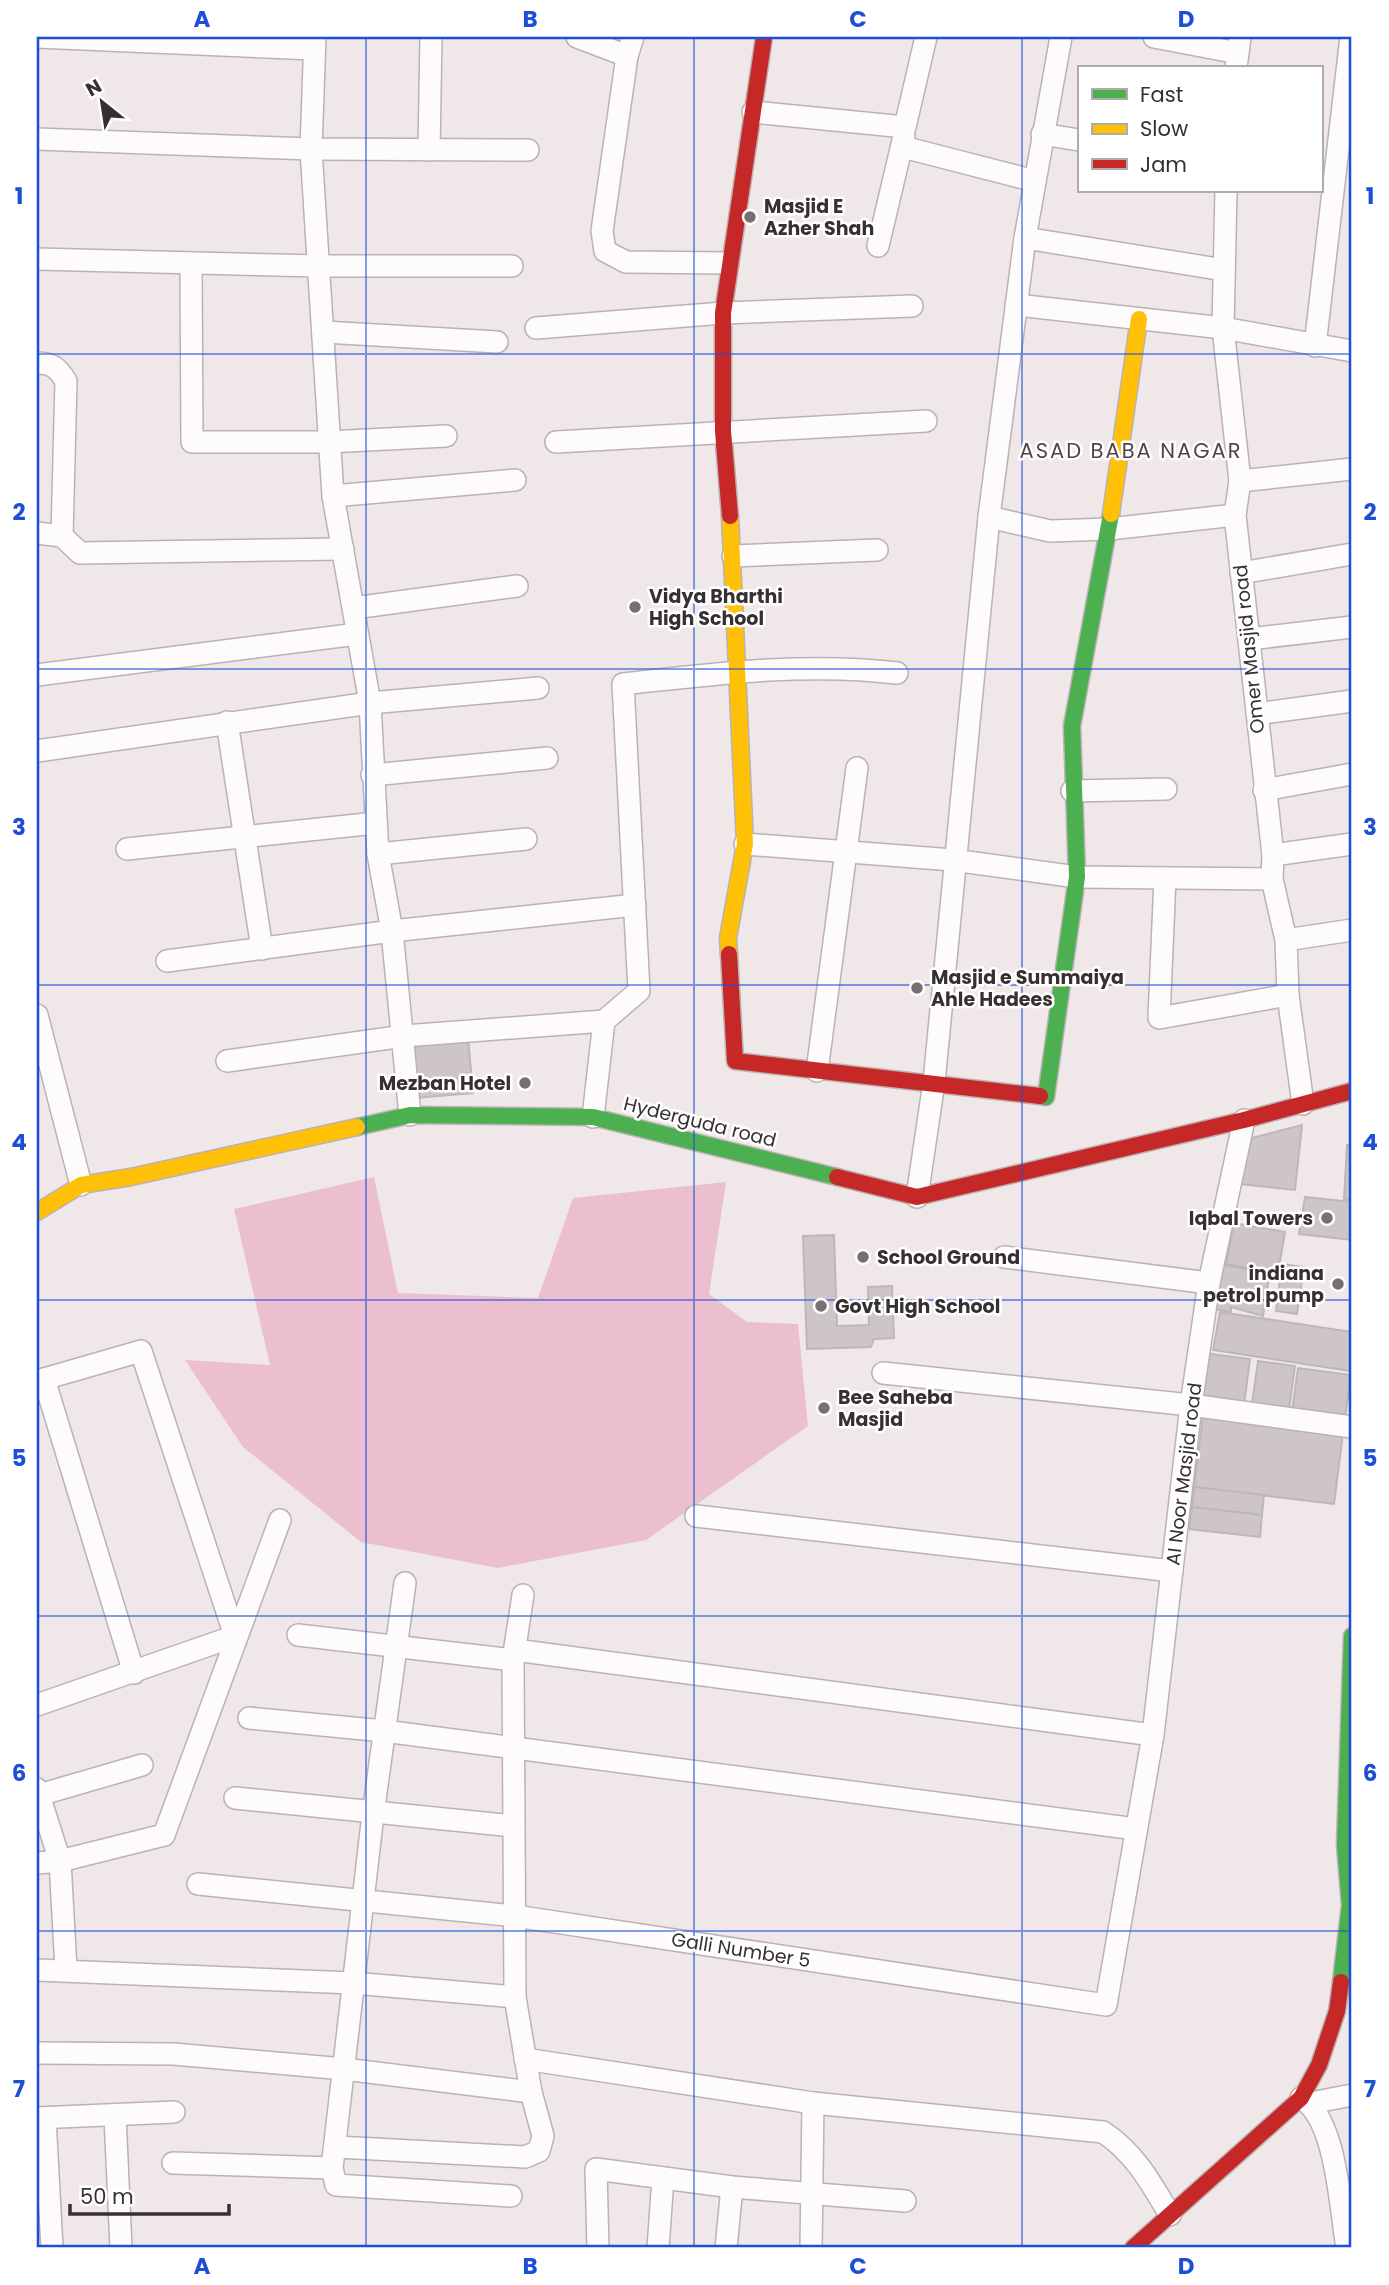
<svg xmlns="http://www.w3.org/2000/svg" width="1389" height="2285" viewBox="0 0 1389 2285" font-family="Poppins,sans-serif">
<rect width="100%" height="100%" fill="#f0e7e9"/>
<polygon fill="#ebbfcf" points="374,1177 398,1293 538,1298 573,1198 726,1182 709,1294 747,1322 798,1324 808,1426 646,1540 498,1568 361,1542 243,1447 185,1360 270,1365 234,1209"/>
<g fill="#cdc5c7" stroke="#bdb7b9" stroke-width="2">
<polygon points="468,1038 473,1093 416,1098 412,1044"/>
<polygon points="1302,1125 1295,1190 1240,1184 1244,1140"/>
<polygon points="1347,1145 1352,1145 1352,1200 1344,1199"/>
<polygon points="1305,1197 1352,1202 1352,1240 1299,1234"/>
<polygon points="1234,1223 1285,1232 1278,1273 1226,1264"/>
<polygon points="834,1235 837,1326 869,1325 868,1287 892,1286 894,1338 874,1339 871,1347 807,1349 803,1236"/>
<polygon points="1282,1264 1304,1267 1297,1314 1276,1311"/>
<polygon points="1221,1265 1270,1272 1263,1316 1231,1307 1231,1312 1214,1309"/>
<polygon points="1220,1312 1352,1332 1351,1371 1213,1350"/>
<polygon points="1204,1353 1250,1359 1244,1405 1197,1399"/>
<polygon points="1258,1361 1295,1366 1289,1409 1252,1404"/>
<polygon points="1298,1368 1351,1375 1345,1418 1292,1411"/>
<polygon points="1203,1416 1343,1433 1334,1504 1194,1487"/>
<polygon points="1194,1487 1264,1495 1262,1515 1192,1507"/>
<polygon points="1192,1507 1262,1515 1260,1537 1189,1529"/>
</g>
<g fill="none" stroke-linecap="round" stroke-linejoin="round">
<defs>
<g id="street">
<polyline points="37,37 313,49"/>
<polyline points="315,37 311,149 333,496 370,703 378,854 392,931 410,1115"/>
<polyline points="577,37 627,56"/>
<polyline points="633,37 627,56 602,231 605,251 626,262 728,263"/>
<polyline points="1154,37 1238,53"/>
<polyline points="1236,68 1240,37"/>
<polyline points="753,112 905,127 926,37"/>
<polyline points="1042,134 1079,140"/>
<polyline points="37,139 311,149 528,150"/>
<polyline points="903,147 1035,181"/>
<polyline points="429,150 431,37"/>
<polyline points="1226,191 1223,328 1240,481 1235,515 1273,855 1272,879 1286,940 1288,995 1303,1104"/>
<polyline points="1025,238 1224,270"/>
<polyline points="878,246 904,136"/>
<polyline points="37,259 319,266 512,266"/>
<polyline points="191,263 192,442 328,442 446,436"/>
<polyline points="1016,305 1223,328 1352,351"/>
<polyline points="536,328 723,313 912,306"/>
<polyline points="324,332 497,342"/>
<polyline points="1315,346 1351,37"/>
<path d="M37,363C52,363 58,368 66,381L62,536"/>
<polyline points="556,442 926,421"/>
<polyline points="1240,481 1352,469"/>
<polyline points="333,496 515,480"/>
<polyline points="989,517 1050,531 1109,529 1235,515"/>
<polyline points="37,533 62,536 80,553 343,549"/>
<polyline points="733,556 877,550"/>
<polyline points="1241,573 1352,554"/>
<polyline points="354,608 517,586"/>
<polyline points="1249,639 1352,627"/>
<polyline points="37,675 357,634"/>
<polyline points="1257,714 1352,701"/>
<polyline points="227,722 262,949"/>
<polyline points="37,751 370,703 538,688"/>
<polyline points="372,775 547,758"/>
<polyline points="1264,790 1352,774"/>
<polyline points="1072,791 1166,789"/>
<polyline points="745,844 953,860 1077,877 1272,879"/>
<polyline points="127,849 376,823"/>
<polyline points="378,854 526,839"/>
<polyline points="1273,855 1352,844"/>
<polyline points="1165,878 1159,1018 1288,995"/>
<polyline points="1286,940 1352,930"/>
<polyline points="167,961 392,931 635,905"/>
<polyline points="37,1015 81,1185"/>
<polyline points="227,1061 404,1036 604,1021"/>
<polyline points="817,1071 857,768"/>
<path d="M593,1117L604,1021L639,991L623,684C713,674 806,662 897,673"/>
<polyline points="917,1197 934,1082 989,517 1025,238 1061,37"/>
<polyline points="1004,1257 1209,1283"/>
<polyline points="883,1373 1191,1405 1352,1427"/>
<polyline points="44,1379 134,1673"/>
<polyline points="37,1381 141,1351 235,1636 37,1705"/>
<polyline points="696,1516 1172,1571"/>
<polyline points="405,1583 373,1814 332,2168 336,2185 511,2196"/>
<polyline points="298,1635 513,1660"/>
<polyline points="515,1650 1153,1735"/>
<polyline points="249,1718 384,1731 1136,1829"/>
<polyline points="37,1789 60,1861 66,1969"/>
<polyline points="39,1795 142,1765"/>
<polyline points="235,1798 514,1826"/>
<polyline points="37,1863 60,1861 164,1835 280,1520"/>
<polyline points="198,1884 515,1916 1106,2005 1153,1735 1191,1405 1209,1283 1244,1120"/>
<polyline points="37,1970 353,1983 515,1997"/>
<polyline points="37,2053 174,2054 344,2069 531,2092"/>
<path d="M525,2059L813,2103L1103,2132C1135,2153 1151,2183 1170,2215"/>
<path d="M1301,2098C1337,2119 1340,2209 1347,2248"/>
<polyline points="1311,2103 1352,2095"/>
<polyline points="115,2116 121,2248"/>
<polyline points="37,2118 174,2112"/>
<polyline points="45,2118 52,2248"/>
<polyline points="337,2147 525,2157 539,2151 543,2136 531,2092 515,1997 513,1660 523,1595"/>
<polyline points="173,2163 332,2168"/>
<polyline points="598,2248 596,2169 732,2187 905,2201"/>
<polyline points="658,2248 663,2178"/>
<polyline points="726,2248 732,2187"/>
<polyline points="811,2248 813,2103"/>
</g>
<g id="fast">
<polyline points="1040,1096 1046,1097 1077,877 1072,726 1111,514"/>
<polyline points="357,1127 410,1115 593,1117 837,1177"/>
<polyline points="1341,1982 1350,1905 1345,1845 1352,1636"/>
</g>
<g id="slow">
<polyline points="1111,514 1139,319"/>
<polyline points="729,954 728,938 745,844 730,516"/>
<polyline points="37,1212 81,1185 131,1177 357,1127"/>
</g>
<g id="jam">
<polyline points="730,516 723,431 723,313 764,37"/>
<polyline points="729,954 735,1061 1040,1096"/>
<polyline points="837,1177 917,1197 1244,1120 1352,1091"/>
<polyline points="1133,2248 1301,2098 1319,2065 1337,2011 1341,1982"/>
</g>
</defs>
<use href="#street" stroke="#bab2b4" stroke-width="24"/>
<use href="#fast" stroke="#bab2b4" stroke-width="19"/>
<use href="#slow" stroke="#bab2b4" stroke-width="19"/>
<use href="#jam" stroke="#bab2b4" stroke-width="19"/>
<use href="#street" stroke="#fdfbfc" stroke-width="21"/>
<use href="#fast" stroke="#4caf50" stroke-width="16"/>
<use href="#slow" stroke="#ffc107" stroke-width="16"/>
<use href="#jam" stroke="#c62828" stroke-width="16"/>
</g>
<path fill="none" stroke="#1d4ed8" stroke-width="2" stroke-opacity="0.55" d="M366,37V2248M694,37V2248M1022,37V2248M37,354H1352M37,669H1352M37,985H1352M37,1300H1352M37,1616H1352M37,1931H1352"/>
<g fill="#777072" stroke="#fff" stroke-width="2.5">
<circle cx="750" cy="217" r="7"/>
<circle cx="635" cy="607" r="7"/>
<circle cx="917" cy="988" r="7"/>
<circle cx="525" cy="1083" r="7"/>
<circle cx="1327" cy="1218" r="7"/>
<circle cx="863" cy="1257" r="7"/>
<circle cx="1338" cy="1284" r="7"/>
<circle cx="821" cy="1306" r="7"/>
<circle cx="824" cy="1408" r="7"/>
</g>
<g text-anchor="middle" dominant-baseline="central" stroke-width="5" stroke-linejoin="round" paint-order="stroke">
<g font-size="19" font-weight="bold" fill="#363032" stroke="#fff" text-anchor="start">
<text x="764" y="206">Masjid E<tspan x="764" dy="22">Azher Shah</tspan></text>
<text x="649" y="596">Vidya Bharthi<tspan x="649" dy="22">High School</tspan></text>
<text x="931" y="977">Masjid e Summaiya<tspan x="931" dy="22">Ahle Hadees</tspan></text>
<text x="511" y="1083" text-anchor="end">Mezban Hotel</text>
<text x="1313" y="1218" text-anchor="end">Iqbal Towers</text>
<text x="877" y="1257">School Ground</text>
<text x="1324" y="1273" text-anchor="end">indiana<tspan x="1324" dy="22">petrol pump</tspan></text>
<text x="835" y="1306">Govt High School</text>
<text x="838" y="1397">Bee Saheba<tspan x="838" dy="22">Masjid</tspan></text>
</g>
<g font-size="19" fill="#363032" stroke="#fff">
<text transform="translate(1249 649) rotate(-96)">Omer Masjid road</text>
<text transform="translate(700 1122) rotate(14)">Hyderguda road</text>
<text transform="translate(1184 1474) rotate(-83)">AI Noor Masjid road</text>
<text transform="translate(741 1950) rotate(9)">Galli Number 5</text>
</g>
<g font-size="21" letter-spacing="2" fill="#524448" stroke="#fff">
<text x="1131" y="450">ASAD BABA NAGAR</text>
</g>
</g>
<rect width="1389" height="2285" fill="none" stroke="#ffffff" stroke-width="77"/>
<rect x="1078" y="66" width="245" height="126" fill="#ffffff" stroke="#afacad" stroke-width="2"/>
<rect x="1092" y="89" width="35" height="10" fill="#4caf50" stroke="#afacad" stroke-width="2"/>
<text x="1140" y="102" font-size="21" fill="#363032">Fast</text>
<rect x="1092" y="124" width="35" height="10" fill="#ffc107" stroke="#afacad" stroke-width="2"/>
<text x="1140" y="136" font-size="21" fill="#363032">Slow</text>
<rect x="1092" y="159" width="35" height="10" fill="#c62828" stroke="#afacad" stroke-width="2"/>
<text x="1140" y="172" font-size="21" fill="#363032">Jam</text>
<g transform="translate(102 102) rotate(330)" stroke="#ffffff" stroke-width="5" paint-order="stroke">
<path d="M0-5L12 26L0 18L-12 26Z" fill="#363032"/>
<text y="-10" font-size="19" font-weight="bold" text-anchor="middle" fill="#363032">N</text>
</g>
<path d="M70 2204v10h159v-10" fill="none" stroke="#363032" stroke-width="3.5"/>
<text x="80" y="2204" font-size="21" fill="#363032" stroke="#ffffff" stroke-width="5" paint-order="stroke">50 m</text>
<rect x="38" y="38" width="1312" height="2208" fill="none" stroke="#1d4ed8" stroke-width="2.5"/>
<g font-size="23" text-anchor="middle" font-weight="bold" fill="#1d4ed8">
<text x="202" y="27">A</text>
<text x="530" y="27">B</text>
<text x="858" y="27">C</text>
<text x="1186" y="27">D</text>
<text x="19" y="204">1</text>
<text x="1370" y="204">1</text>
<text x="19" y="520">2</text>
<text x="1370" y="520">2</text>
<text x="19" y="835">3</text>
<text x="1370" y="835">3</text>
<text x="19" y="1150">4</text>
<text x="1370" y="1150">4</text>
<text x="19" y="1466">5</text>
<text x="1370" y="1466">5</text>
<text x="19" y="1781">6</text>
<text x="1370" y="1781">6</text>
<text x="19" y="2097">7</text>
<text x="1370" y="2097">7</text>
<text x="202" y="2274">A</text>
<text x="530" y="2274">B</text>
<text x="858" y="2274">C</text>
<text x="1186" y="2274">D</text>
</g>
</svg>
